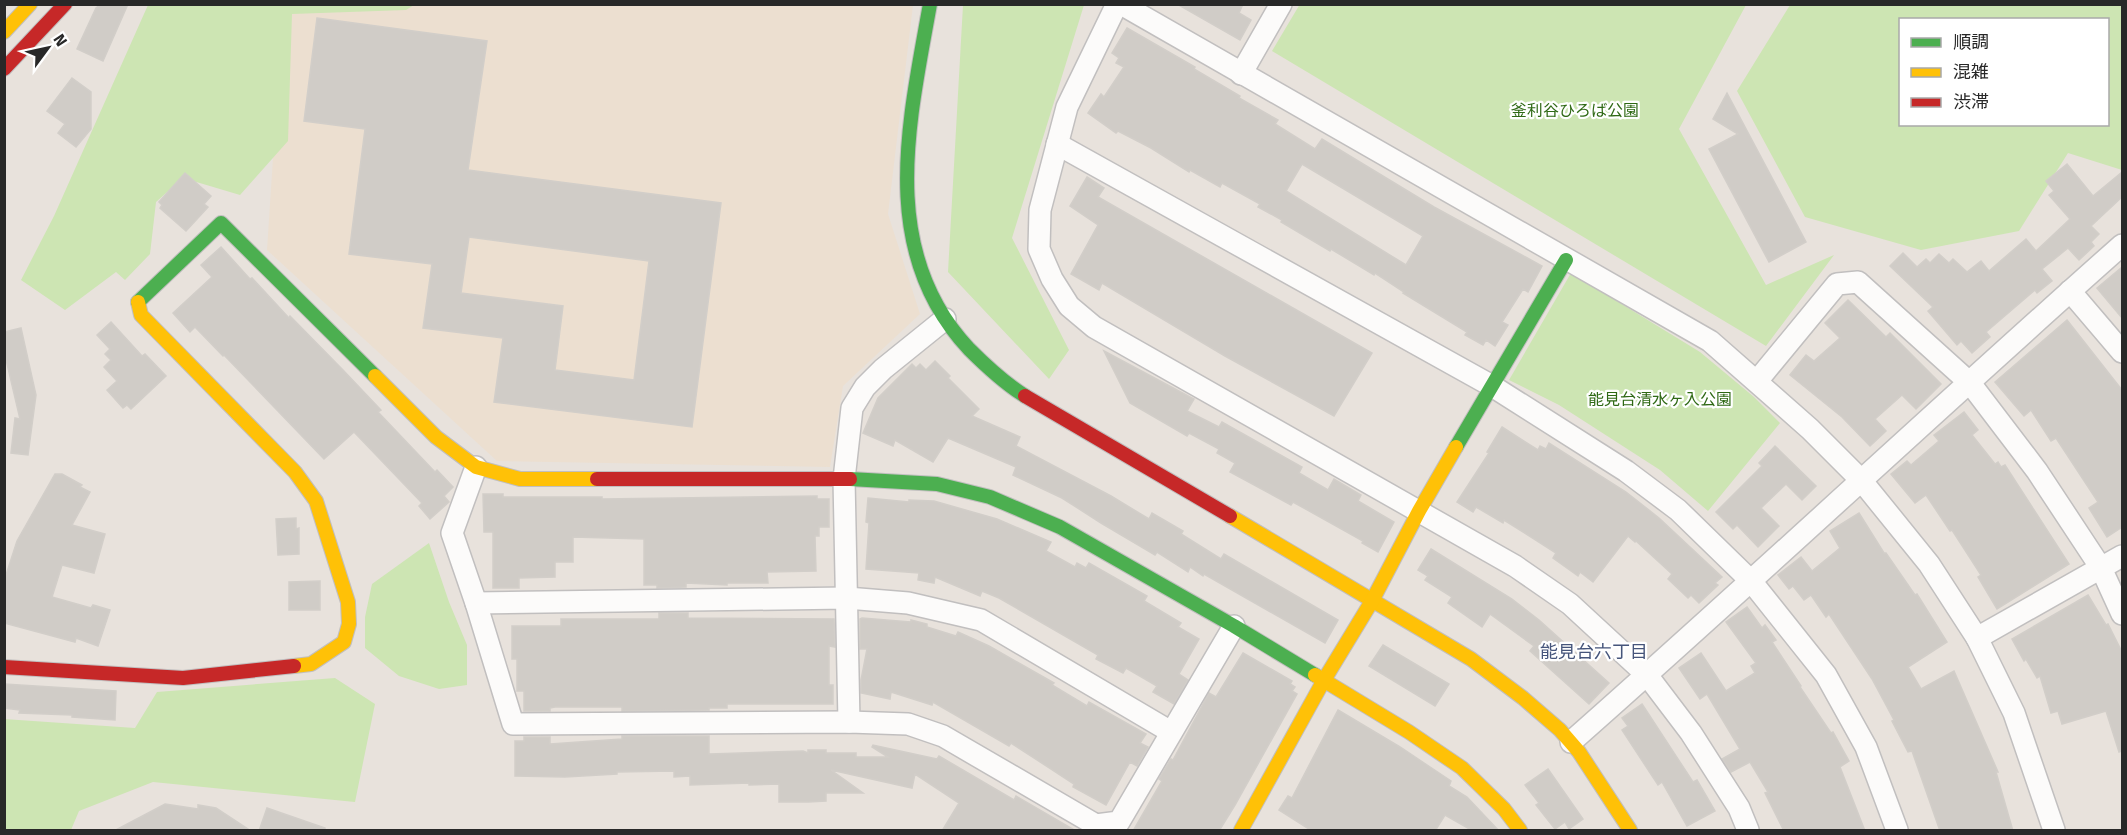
<svg xmlns="http://www.w3.org/2000/svg" width="2127" height="835" viewBox="0 0 2127 835" font-family="'Fira Sans','Noto Sans JP',sans-serif">
<rect width="100%" height="100%" fill="#e8e2dc"/>
<polygon fill="#ecdfd0" points="283,5 913,5 888,214 920,314 843,386 830,467 497,461 267,250"/>
<g fill="#cde5b3" fill-rule="evenodd">
<polygon points="1300,4 1746,5 1679,129 1766,285 1834,255 1766,346 1272,51"/>
<polygon points="148,5 414,5 406,10 292,14 288,141 240,195 183,178 156,202 150,254 125,280 116,272 65,310 21,280 54,216"/>
<polygon points="963,5 1084,5 1012,238 1069,350 1049,379 948,272"/>
<path d="M1790,5H2122V170L2068,153L2019,231L1921,250L1805,217L1737,91ZM1900,20H2108V124H1900Z"/>
<polygon points="1571,273 1700,352 1754,397 1780,423 1708,511 1660,470 1559,405 1509,380"/>
<polygon points="429,543 449,602 467,645 467,685 439,689 399,676 365,648 365,617 372,584"/>
<polygon points="335,678 375,704 355,802 153,782 79,811 71,830 5,830 4,719 135,728 157,692"/>
</g>
<g fill="#d0ccc7" stroke="#d2cec9" stroke-width="1.5" fill-rule="evenodd">
<polygon points="101,4 128,4 103,61 77,49 96,8"/>
<polygon points="1177,4 1243,4 1239,13 1251,20 1240,40"/>
<path d="M317,18L487,41L468,170L721,203L692,427L494,402L503,338L423,328L432,264L349,254L365,129L304,121ZM469,237L649,261L634,380L555,370L563,306L461,293Z"/>
<path d="M1127,28L1195,67L1194,69L1240,96L1239,98L1278,120L1275,124L1315,149L1322,139L1434,207L1542,266L1528,292L1523,289L1502,322L1508,325L1495,346L1486,340L1483,345L1465,335L1467,332L1403,293L1404,292L1375,273L1374,275L1331,249L1330,251L1281,222L1282,220L1258,207L1260,204L1222,183L1220,187L1190,170L1189,172L1151,148L1118,131L1116,133L1088,113L1101,94L1104,97L1124,67L1116,63L1119,58L1112,53ZM1302,164L1423,236L1406,265L1286,191Z"/>
<polygon points="72,78 91,92 91,129 76,147 58,133 65,124 47,111"/>
<polygon points="1727,93 1806,242 1769,262 1709,149 1738,134 1713,119"/>
<polygon points="2067,164 2093,196 2122,172 2122,197 2091,226 2099,234 2091,242 2094,246 2079,260 2068,248 2042,269 2052,281 2037,293 2035,290 1986,332 1990,337 1972,353 1961,341 1957,345 1928,311 1933,307 1890,266 1903,253 1917,267 1926,259 1930,263 1939,254 1949,263 1953,259 1967,272 1981,261 1989,271 2026,239 2036,251 2070,219 2049,195 2054,191 2046,181"/>
<polygon points="185,173 211,196 204,204 208,207 186,231 160,208 162,205 159,202"/>
<polygon points="1087,177 1104,188 1098,197 1372,353 1334,416 1225,356 1102,283 1099,290 1071,274 1098,225 1070,206"/>
<polygon points="221,247 250,279 252,278 289,318 290,316 343,370 381,410 378,412 435,472 437,470 453,487 444,496 449,502 430,519 419,506 422,503 354,432 324,459 224,355 223,356 195,327 190,332 173,313 212,277 201,265"/>
<polygon points="2122,267 2122,318 2097,288"/>
<polygon points="1848,300 1886,337 1890,333 1941,384 1916,409 1902,395 1875,419 1886,431 1870,446 1842,417 1790,375 1806,355 1814,361 1840,338 1825,323"/>
<polygon points="2067,320 2122,390 2122,527 2107,537 2089,508 2098,502 2056,438 2051,441 2031,410 2024,416 1995,382"/>
<polygon points="111,322 142,356 145,354 166,376 131,409 127,405 123,408 107,390 117,381 104,367 111,360 105,354 110,349 97,335"/>
<polygon points="21,328 36,395 28,455 11,453 15,418 20,419 4,351 4,332"/>
<polygon points="1104,351 1194,399 1187,411 1219,427 1222,422 1302,467 1299,473 1328,490 1334,479 1361,495 1358,501 1394,522 1378,552 1362,543 1363,541 1293,502 1291,505 1230,472 1235,463 1217,453 1219,449 1189,433 1187,436 1130,403"/>
<polygon points="935,361 950,376 948,378 979,409 972,416 1020,437 1016,446 1111,496 1149,519 1152,513 1183,531 1181,534 1221,559 1224,554 1338,620 1325,643 1204,574 1203,576 1190,567 1188,572 1157,552 1155,555 1101,523 1062,498 1013,475 1016,467 948,438 933,462 895,440 893,446 863,433 878,398 912,364 916,368 920,364 926,370"/>
<polygon points="1964,412 1978,430 1972,435 1995,464 1998,462 2001,467 2005,465 2069,564 1997,609 1978,577 1981,575 1952,530 1950,531 1926,495 1915,503 1891,474 1907,461 1911,465 1939,441 1934,435"/>
<polygon points="1502,427 1538,450 1540,446 1546,449 1549,443 1626,492 1659,518 1722,577 1715,583 1718,585 1699,603 1691,595 1688,598 1668,579 1672,574 1636,541 1635,542 1628,536 1593,582 1580,572 1578,576 1553,558 1556,553 1504,520 1503,523 1476,507 1473,512 1457,502 1489,453 1487,452"/>
<polygon points="1775,446 1816,486 1802,500 1786,484 1761,508 1779,526 1758,547 1737,525 1733,529 1716,512 1762,466 1759,463"/>
<polygon points="55,474 62,474 82,485 80,487 90,492 72,525 105,534 94,573 62,565 52,597 91,608 93,605 110,610 98,646 76,638 75,642 4,623 4,581 17,541"/>
<polygon points="483,494 503,494 503,497 602,497 602,499 817,496 817,499 829,499 829,527 819,527 819,536 815,536 816,571 767,572 768,583 727,583 727,585 686,583 686,587 657,588 657,585 644,585 644,539 573,537 573,562 555,562 555,577 519,578 519,588 493,588 493,532 484,532"/>
<polygon points="868,498 909,502 909,500 934,501 997,519 1051,542 1046,551 1075,567 1077,563 1086,568 1089,563 1147,596 1144,601 1181,623 1178,627 1199,639 1179,674 1188,680 1174,704 1153,692 1157,686 1126,668 1123,673 1096,659 1098,655 999,598 982,591 980,596 935,577 934,583 918,580 919,573 866,569 869,523 866,522"/>
<polygon points="1859,513 1884,553 1886,553 1915,595 1917,594 1947,642 1908,667 1921,689 1954,671 1998,772 1996,772 2013,831 1940,831 1912,751 1908,752 1892,721 1894,720 1872,679 1829,614 1826,617 1811,595 1804,600 1793,586 1789,589 1778,575 1801,557 1812,571 1840,548 1830,531"/>
<polygon points="296,518 296,529 299,528 299,554 278,555 276,519"/>
<polygon points="1431,549 1512,599 1539,620 1609,683 1589,704 1530,651 1534,646 1490,614 1482,627 1448,603 1452,597 1425,580 1428,576 1418,570"/>
<polygon points="320,581 320,610 289,610 289,582"/>
<polygon points="2088,595 2106,625 2108,624 2122,652 2122,751 2119,752 2106,711 2062,724 2058,711 2051,713 2040,676 2037,678 2026,659 2024,661 2012,639"/>
<polygon points="1747,607 1762,628 1765,625 1776,640 1772,642 1801,686 1800,687 1831,733 1833,732 1849,761 1840,767 1865,831 1784,831 1765,793 1768,792 1750,762 1731,772 1722,759 1740,749 1707,694 1700,699 1679,668 1701,653 1726,691 1755,673 1751,666 1756,663 1726,622"/>
<polygon points="659,613 688,613 688,618 834,619 835,647 829,646 829,685 833,685 833,704 727,704 727,708 709,708 709,710 622,711 622,707 555,707 550,708 550,711 524,711 524,691 517,691 517,659 512,659 512,626 561,626 561,619 659,619"/>
<polygon points="862,618 911,622 911,620 927,624 927,627 956,636 958,632 989,646 1054,683 1052,685 1087,706 1089,702 1146,734 1140,743 1148,747 1137,766 1130,762 1106,805 1073,787 1074,784 1011,743 1009,746 933,702 932,705 891,692 890,699 861,693 861,680 867,649 860,649 860,619"/>
<polygon points="1383,645 1449,684 1435,706 1369,666"/>
<polygon points="1243,653 1292,681 1290,684 1295,687 1292,691 1297,694 1235,805 1219,831 1133,831 1162,781 1159,779 1171,759 1173,760 1209,693 1216,697"/>
<polygon points="4,684 116,691 115,720 72,717 72,715 19,713 20,710 4,708"/>
<polygon points="1642,704 1693,782 1697,780 1715,811 1687,826 1662,782 1658,785 1622,730 1628,726 1622,718"/>
<polygon points="1338,710 1400,747 1451,781 1449,786 1467,797 1499,831 1473,831 1445,815 1435,831 1312,831 1279,810 1288,796 1292,798"/>
<polygon points="622,736 709,736 709,754 803,751 808,753 808,750 826,750 826,753 856,753 856,757 888,757 872,747 873,745 937,759 939,756 1014,800 1016,796 1076,831 942,831 959,803 915,774 912,788 831,770 863,793 826,793 826,801 808,802 779,802 779,784 749,785 749,783 690,785 690,776 674,777 674,771 617,772 617,774 565,777 515,776 515,741 524,741 524,737 550,737 550,744 622,739"/>
<polygon points="1548,769 1583,819 1569,829 1565,822 1555,829 1536,805 1539,803 1525,785"/>
<polygon points="165,804 198,809 198,805 216,808 251,831 114,831"/>
<polygon points="267,808 325,828 325,831 259,831"/>
</g>
<g fill="none" stroke-linecap="round" stroke-linejoin="round">
<defs>
<g id="street">
<polyline points="1117,4 1067,107 1040,210 1039,249 1052,279 1069,306 1094,327 1515,566 1570,604 1647,675 1691,733 1739,808 1748,830"/>
<polyline points="1121,4 1710,341 1810,429 1861,480 1929,564 1977,638 2014,713 2054,830"/>
<polyline points="1241,74 1281,4"/>
<polyline points="1057,144 1492,386 1626,471 1678,510 1751,581 1826,675 1866,747 1897,830"/>
<polyline points="2070,291 2122,352"/>
<polyline points="1757,381 1837,284 1858,282 1970,383 2037,471 2101,568 2122,614"/>
<polyline points="476,467 452,533 476,603 513,724 849,722 908,724 943,736 1096,825 1119,822 1234,626"/>
<polyline points="476,603 847,598 908,603 981,620 1171,732"/>
<polyline points="1977,638 2122,556"/>
<polyline points="849,722 844,479 852,408 865,387 883,369 945,319"/>
<path d="M1571,742C1757,578 1937,409 2122,245"/>
</g>
<g id="fast">
<path d="M930,4C909,122 877,251 969,349C987,367 1004,383 1025,396"/>
<polyline points="138,302 221,223 375,376"/>
<polyline points="1456,447 1566,260"/>
<polyline points="850,479 937,484 990,497 1060,527 1234,626 1315,675"/>
</g>
<g id="slow">
<polyline points="4,32 30,4"/>
<polyline points="138,302 141,315 295,472 316,501 348,602 349,624 344,642 311,664 294,666"/>
<polyline points="375,376 436,437 476,467 520,479 597,479"/>
<polyline points="1230,516 1471,659 1523,698 1560,730 1579,752 1630,830"/>
<polyline points="1315,675 1409,732 1462,768 1504,809 1520,830"/>
<polyline points="1241,830 1324,680 1372,601 1419,511 1456,447"/>
</g>
<g id="jam">
<polyline points="4,69 65,4"/>
<polyline points="1025,396 1230,516"/>
<polyline points="597,479 850,479"/>
<polyline points="4,667 183,678 294,666"/>
</g>
</defs>
<use href="#street" stroke="#c1bfbf" stroke-width="24"/>
<use href="#fast" stroke="#c1bfbf" stroke-width="16"/>
<use href="#slow" stroke="#c1bfbf" stroke-width="16"/>
<use href="#jam" stroke="#c1bfbf" stroke-width="16"/>
<use href="#street" stroke="#fcfbfa" stroke-width="21"/>
<use href="#fast" stroke="#4caf50" stroke-width="14"/>
<use href="#slow" stroke="#ffc107" stroke-width="14"/>
<use href="#jam" stroke="#c62828" stroke-width="14"/>
</g>
<g text-anchor="middle" dominant-baseline="central" stroke-width="4.5" stroke-linejoin="round" paint-order="stroke">
<g font-size="16" fill="#2f6915" stroke="#fff">
<text x="1575" y="110">釜利谷ひろば公園</text>
<text x="1660" y="399">能見台清水ヶ入公園</text>
</g>
<g font-size="18" fill="#46557b" stroke="#fff">
<text x="1594" y="652">能見台六丁目</text>
</g>
</g>
<rect width="2127" height="835" fill="none" stroke="#282828" stroke-width="12"/>
<rect x="1899" y="18" width="210" height="108" fill="#ffffff" stroke="#a9a9a9" stroke-width="1.5"/>
<rect x="1911" y="38" width="30" height="9" fill="#4caf50" stroke="#a9a9a9" stroke-width="1.5"/>
<text x="1953" y="48" font-size="18" fill="#282828">順調</text>
<rect x="1911" y="68" width="30" height="9" fill="#ffc107" stroke="#a9a9a9" stroke-width="1.5"/>
<text x="1953" y="78" font-size="18" fill="#282828">混雑</text>
<rect x="1911" y="98" width="30" height="9" fill="#c62828" stroke="#a9a9a9" stroke-width="1.5"/>
<text x="1953" y="108" font-size="18" fill="#282828">渋滞</text>
<g transform="translate(48 48) rotate(57)" stroke="#ffffff" stroke-width="4.5" paint-order="stroke">
<path d="M0-4.5L10 22L0 15L-10 22Z" fill="#282828"/>
<text y="-9" font-size="16" font-weight="bold" text-anchor="middle" fill="#282828">N</text>
</g>
</svg>
